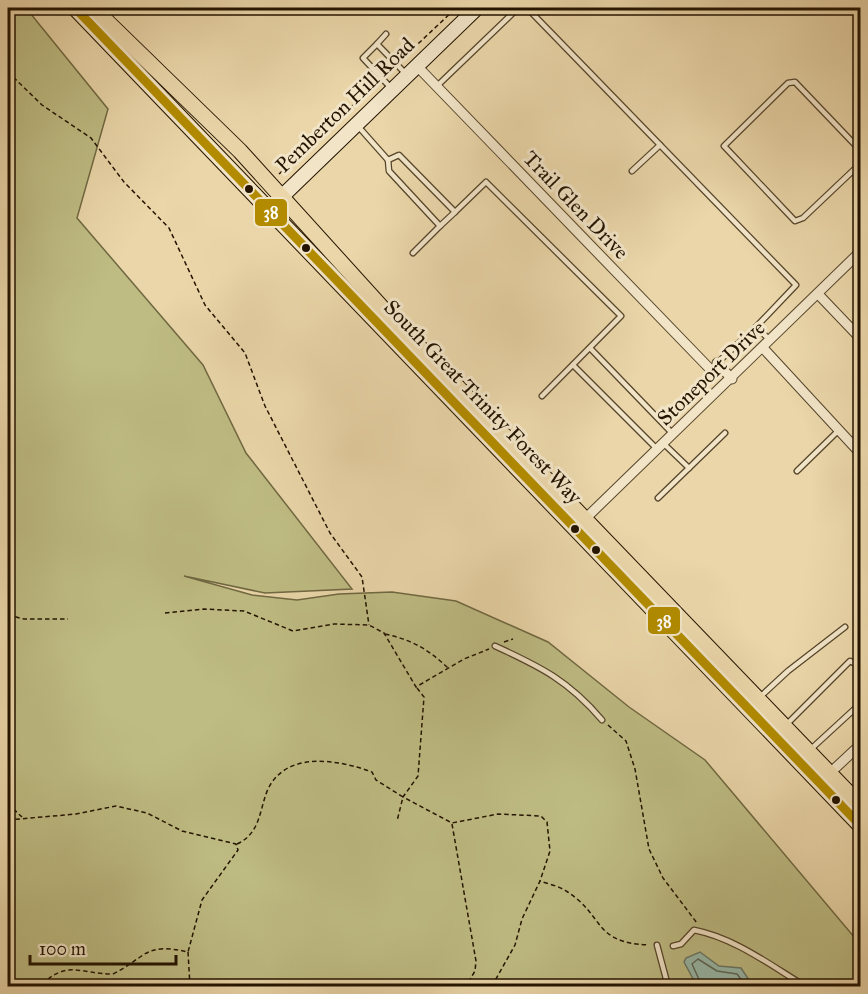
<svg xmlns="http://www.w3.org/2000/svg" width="868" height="994" viewBox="0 0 868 994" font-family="'IM FELL Great Primer',serif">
<rect width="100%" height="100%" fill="#ead6a9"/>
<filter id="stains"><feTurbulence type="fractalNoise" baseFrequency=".00333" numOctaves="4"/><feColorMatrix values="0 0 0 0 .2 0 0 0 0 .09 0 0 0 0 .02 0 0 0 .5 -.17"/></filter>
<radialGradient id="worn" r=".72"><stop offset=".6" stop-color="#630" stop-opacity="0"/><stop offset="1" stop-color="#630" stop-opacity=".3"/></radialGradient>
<polygon fill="#bebc83" stroke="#706842" stroke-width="1.5" points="8,8 26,8 108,109 77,218 203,365 246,453 352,589 265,593 184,576 252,595 297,600 339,594 392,592 456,601 548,642 629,707 705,760 860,944 860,986 8,986"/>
<polygon fill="#98b9aa" stroke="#697766" stroke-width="1.5" points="700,952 719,966 741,968 753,986 697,986 684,962 686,958"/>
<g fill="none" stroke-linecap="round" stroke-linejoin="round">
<polyline stroke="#5e6655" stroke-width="1.5" points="702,986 692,964 698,959 717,971 737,974 746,986"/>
<defs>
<g id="lane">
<polyline points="386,34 377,44 405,73"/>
<polyline points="377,44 363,58 391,88"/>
<polyline points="437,86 513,13 520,9 530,11 796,285 756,327 770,340"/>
<polyline points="357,125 388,160 399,155 455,212 486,182 621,316 542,396"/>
<polyline points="860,150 795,82 788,83 724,146 795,221 803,218 860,164"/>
<polyline points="388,160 389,171 440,226 455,212"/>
<polyline points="632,171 660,145"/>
<polyline points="413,253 440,226"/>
<polyline points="590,348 673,434"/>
<polyline points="716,364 756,327"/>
<polyline points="573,365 658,450"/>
<polyline points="664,444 689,468 725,433"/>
<polyline points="797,471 839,430"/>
<polyline points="658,498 689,468"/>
<path d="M495,646C541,667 569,681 602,720"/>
<polyline points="760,697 788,671 845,627"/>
<polyline points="786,725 850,661 860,666"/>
<polyline points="811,749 860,704"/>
<polyline points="657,945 668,986"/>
<path d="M673,946L681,944L694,930C735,938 770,965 805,986"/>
</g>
<g id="street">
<polyline points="416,65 710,369"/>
<polyline points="818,294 860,338"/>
<polyline points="764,349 860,453"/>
<polyline points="717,363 732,379"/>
<polyline points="585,519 860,252"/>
<polyline points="830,773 860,745"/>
</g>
<polyline id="secondary" points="269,209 477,8"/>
<g id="primary">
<polyline points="75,8 860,825"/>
<polyline points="93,8 240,151 394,321 860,805"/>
</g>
</defs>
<use href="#lane" stroke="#55442a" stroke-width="7"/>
<use href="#street" stroke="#55442a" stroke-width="11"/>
<use href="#secondary" stroke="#231300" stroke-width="16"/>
<use href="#primary" stroke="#231300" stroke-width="17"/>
<g stroke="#231300" stroke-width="1.5" stroke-dasharray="4.5 3" stroke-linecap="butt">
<polyline points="402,59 456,8"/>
<polyline points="8,72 42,105 91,138 124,182 169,228 205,305 245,353 265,406 330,533 362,577 369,625"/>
<polyline points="279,174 377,83"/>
<polyline points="165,613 204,609 244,611 293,631 334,624 369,625 384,633 416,687 464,659 489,649"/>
<polyline points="8,615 24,619 68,619"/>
<path d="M385,634C412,640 428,649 448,668"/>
<polyline points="504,642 513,639"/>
<polyline points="417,688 424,697 418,776 403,797 452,823 498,814 541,816 547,822 550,851 540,881"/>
<polyline points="608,725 626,741 635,769 649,849 663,878 697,923"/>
<polyline points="8,804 22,817"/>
<path d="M8,820L76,814L116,806L147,813L182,831L236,844L238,850L202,900L188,952C144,942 147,957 113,974C79,974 68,959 40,986"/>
<polyline points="452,824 476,961 475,971 466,986"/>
<path d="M237,844C261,833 259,810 268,789C287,750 339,760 372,772L376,780L403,797L397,821"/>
<polyline points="188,952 190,986"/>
<path d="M492,986L515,945L522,919L540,881C548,884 559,886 566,891C605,915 592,943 649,945"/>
</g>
<use href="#lane" stroke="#f1e4c7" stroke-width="4.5"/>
<use href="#street" stroke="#f1e4c7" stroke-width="9"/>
<use href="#secondary" stroke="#f1e4c7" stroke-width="14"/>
<use href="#primary" stroke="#ead6a9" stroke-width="15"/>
<defs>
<polyline id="bus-1" points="75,8 860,825"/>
</defs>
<use href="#bus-1" stroke="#f1e4c7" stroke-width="14"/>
<use href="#bus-1" stroke="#b28b00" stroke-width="9"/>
</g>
<g fill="#231300" stroke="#f1e4c7" stroke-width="2">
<circle cx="249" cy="189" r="5"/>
<circle cx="306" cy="248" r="5"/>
<circle cx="575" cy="529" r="5"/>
<circle cx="596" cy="550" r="5"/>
<circle cx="836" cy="800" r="5"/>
</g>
<g text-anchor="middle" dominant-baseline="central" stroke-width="6" stroke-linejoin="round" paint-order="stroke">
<g font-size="21" fill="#231300" stroke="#f1e4c7">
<text transform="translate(345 105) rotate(-44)">Pemberton Hill Road</text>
<text transform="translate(576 205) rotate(46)">Trail Glen Drive</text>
<text transform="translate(711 373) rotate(-44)">Stoneport Drive</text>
<text transform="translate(483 402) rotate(46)">South Great Trinity Forest Way</text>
</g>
</g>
<g stroke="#f1e4c7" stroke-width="2">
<rect x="254" y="198" width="34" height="29" rx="6" fill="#b28b00"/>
<rect x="647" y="606" width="34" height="29" rx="6" fill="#b28b00"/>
</g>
<g font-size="16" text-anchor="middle" font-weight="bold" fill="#fff">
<text x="271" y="218">38</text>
<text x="664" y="627">38</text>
</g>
<rect width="868" height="994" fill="none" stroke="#ead6a9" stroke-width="30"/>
<rect x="9" y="9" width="850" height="976" fill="none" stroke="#231300" stroke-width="3"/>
<rect x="15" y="15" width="838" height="964" fill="none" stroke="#231300" stroke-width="1.5"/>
<path d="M30 955v9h146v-9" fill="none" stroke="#231300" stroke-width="3"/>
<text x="39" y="955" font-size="18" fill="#231300" stroke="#f1e4c7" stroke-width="4.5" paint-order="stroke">100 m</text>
<rect width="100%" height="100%" filter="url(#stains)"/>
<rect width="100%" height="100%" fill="url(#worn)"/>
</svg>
